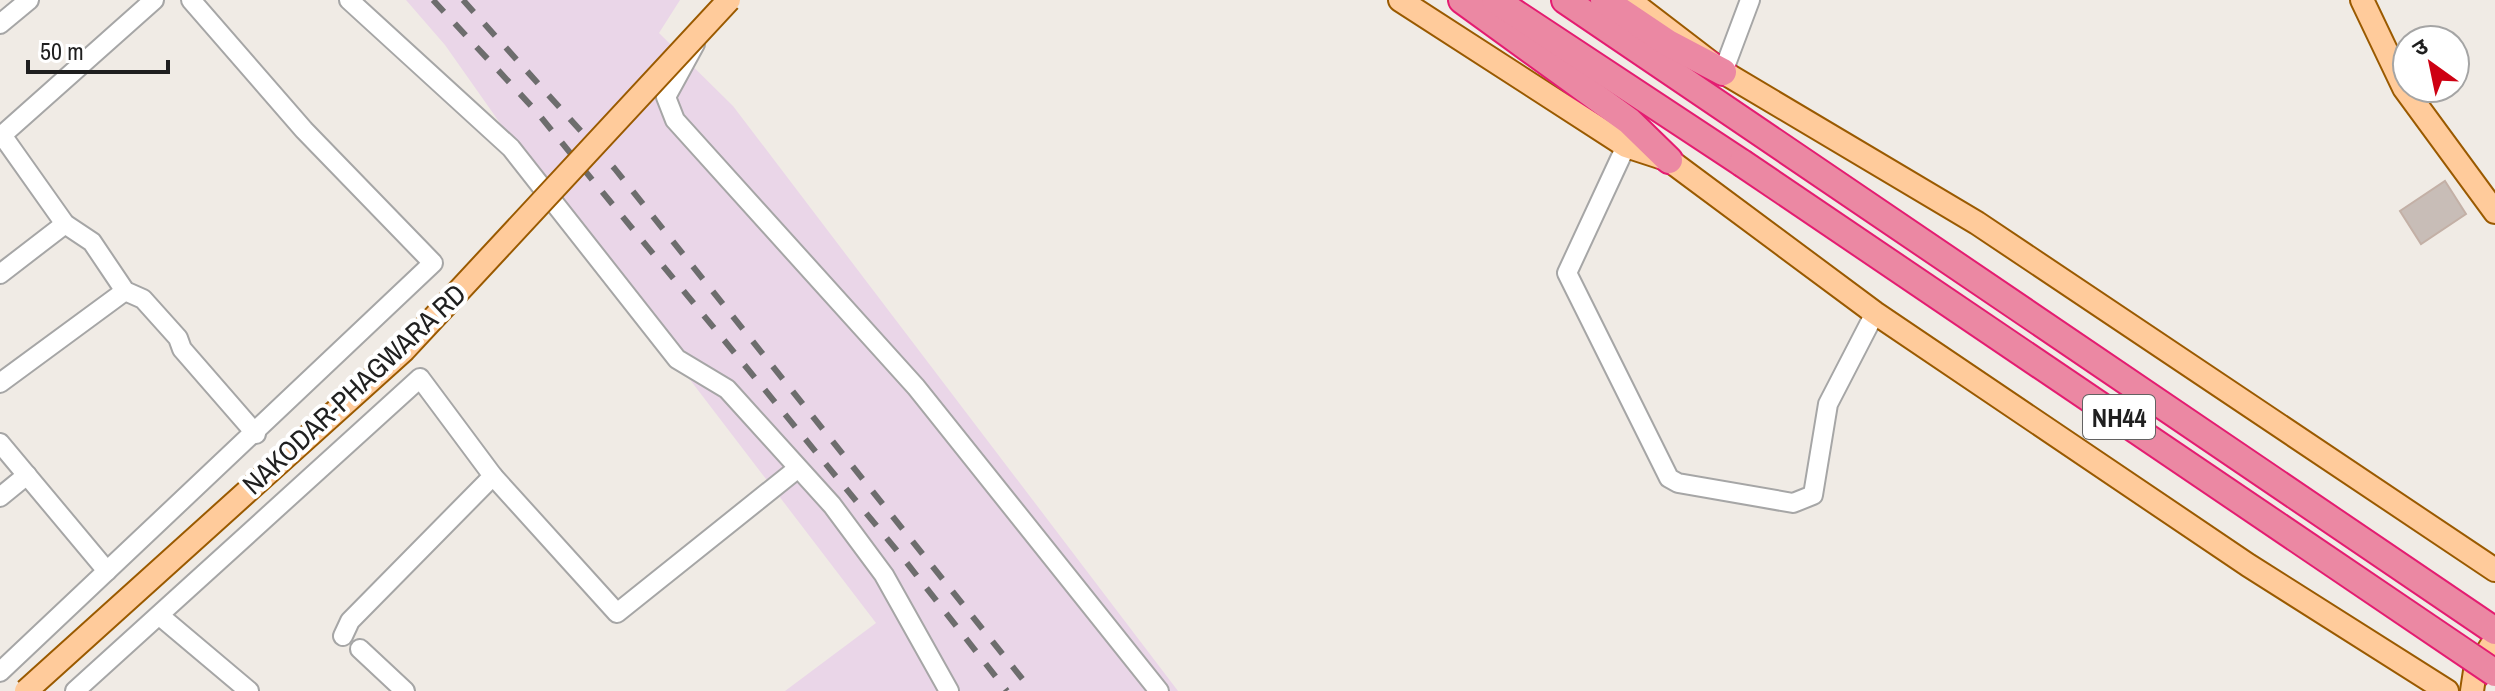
<svg xmlns="http://www.w3.org/2000/svg" width="2495" height="691" viewBox="0 0 2495 691" font-family="'Archivo Narrow','Noto Sans Devanagari',sans-serif">
<rect width="100%" height="100%" fill="#f0ebe5"/>
<polygon fill="#ead6e8" points="406,0 680,0 659,33 733,106 1178,691 785,691 876,623 571,224 445,45"/>
<polygon fill="#c8bdb7" stroke="#c3b0a6" stroke-width="2" points="2445,181 2466,214 2421,244 2400,211"/>
<g fill="none" stroke-linecap="round" stroke-linejoin="round">
<defs>
<g id="minor">
<polyline points="349,0 511,148 677,359 727,389 832,505 884,575 949,691"/>
<polyline points="0,24 29,0"/>
<polyline points="695,44 666,97 675,120 916,387 1159,691"/>
<polyline points="1723,72 1750,0"/>
<polyline points="2,135 65,224 92,242 125,291 143,299 178,338 182,349 256,434"/>
<polyline points="0,137 154,0"/>
<polyline points="1626,146 1567,273 1669,478 1678,483 1793,503 1813,495 1828,404 1875,313"/>
<polyline points="0,274 65,224"/>
<polyline points="0,383 125,291"/>
<polyline points="0,443 107,571"/>
<polyline points="493,476 617,613 797,469"/>
<polyline points="0,497 27,475"/>
<polyline points="160,616 249,691"/>
<polyline points="360,649 405,691"/>
<polyline points="0,672 433,263 304,130 191,0"/>
<polyline points="75,691 420,378 493,476 350,621 343,636"/>
</g>
<g id="major">
<polyline points="1400,0 1626,146 1669,160 1875,313 2248,565 2447,691"/>
<polyline points="1629,0 1723,72 1977,223 2495,570"/>
<polyline points="2362,0 2404,88 2495,212"/>
<polyline points="2472,691 2475,671 2495,640"/>
</g>
<g id="highway">
<polyline points="1462,0 1629,121 1669,160"/>
<polyline points="1495,0 1742,163"/>
<polyline points="1565,0 2495,631"/>
<polyline points="1604,0 1668,43 1723,72"/>
</g>
</defs>
<use href="#minor" stroke="#a6a6a6" stroke-width="22"/>
<use href="#major" stroke="#9a5a00" stroke-width="26"/>
<use href="#highway" stroke="#e41c71" stroke-width="30"/>
<use href="#minor" stroke="#fff" stroke-width="18"/>
<use href="#major" stroke="#ffcb9b" stroke-width="22"/>
<use href="#highway" stroke="#eb88a3" stroke-width="26"/>
<g stroke="#6d6d6d" stroke-width="6" stroke-dasharray="16 16" stroke-linecap="butt">
<polyline points="433,0 535,110 903,558 1007,691"/>
<polyline points="463,0 615,169 1032,691"/>
</g>
<defs>
<polyline id="major-bridge" points="26,691 404,350 729,0"/>
<polyline id="highway-bridge" points="1742,163 2495,673"/>
</defs>
<use href="#major-bridge" stroke="#9a5a00" stroke-width="26" stroke-linecap="butt"/>
<use href="#highway-bridge" stroke="#e41c71" stroke-width="30" stroke-linecap="butt"/>
<use href="#major-bridge" stroke="#ffcb9b" stroke-width="22"/>
<use href="#highway-bridge" stroke="#eb88a3" stroke-width="26"/>
</g>
<g text-anchor="middle" dominant-baseline="central" stroke-width="8" stroke-linejoin="round" paint-order="stroke">
<rect fill="#fff" stroke="#626262" stroke-width="2" x="2083" y="395" width="72" height="44" rx="6"/>
<g font-size="26" font-weight="bold" fill="#1f1f1f">
<text x="2119" y="417">NH44</text>
</g>
<g font-size="28" fill="#1f1f1f" stroke="#fff">
<text transform="translate(354 389) rotate(-43)">NAKODAR-PHAGWARA RD</text>
</g>
</g>
<g transform="translate(2431 64) rotate(327)"><circle r="38" fill="#ffffff" stroke="#a5a5a5" stroke-width="2"/>
<path d="M0-6L14 30L0 20L-14 30Z" fill="#ce0012"/>
<text y="-12" font-size="22" font-weight="bold" text-anchor="middle" fill="#1f1f1f">उ</text>
</g>
<path d="M28 60v12h140v-12" fill="none" stroke="#1f1f1f" stroke-width="4"/>
<text x="40" y="60" font-size="24" fill="#1f1f1f" stroke="#ffffff" stroke-width="6" paint-order="stroke">50 m</text>
</svg>
